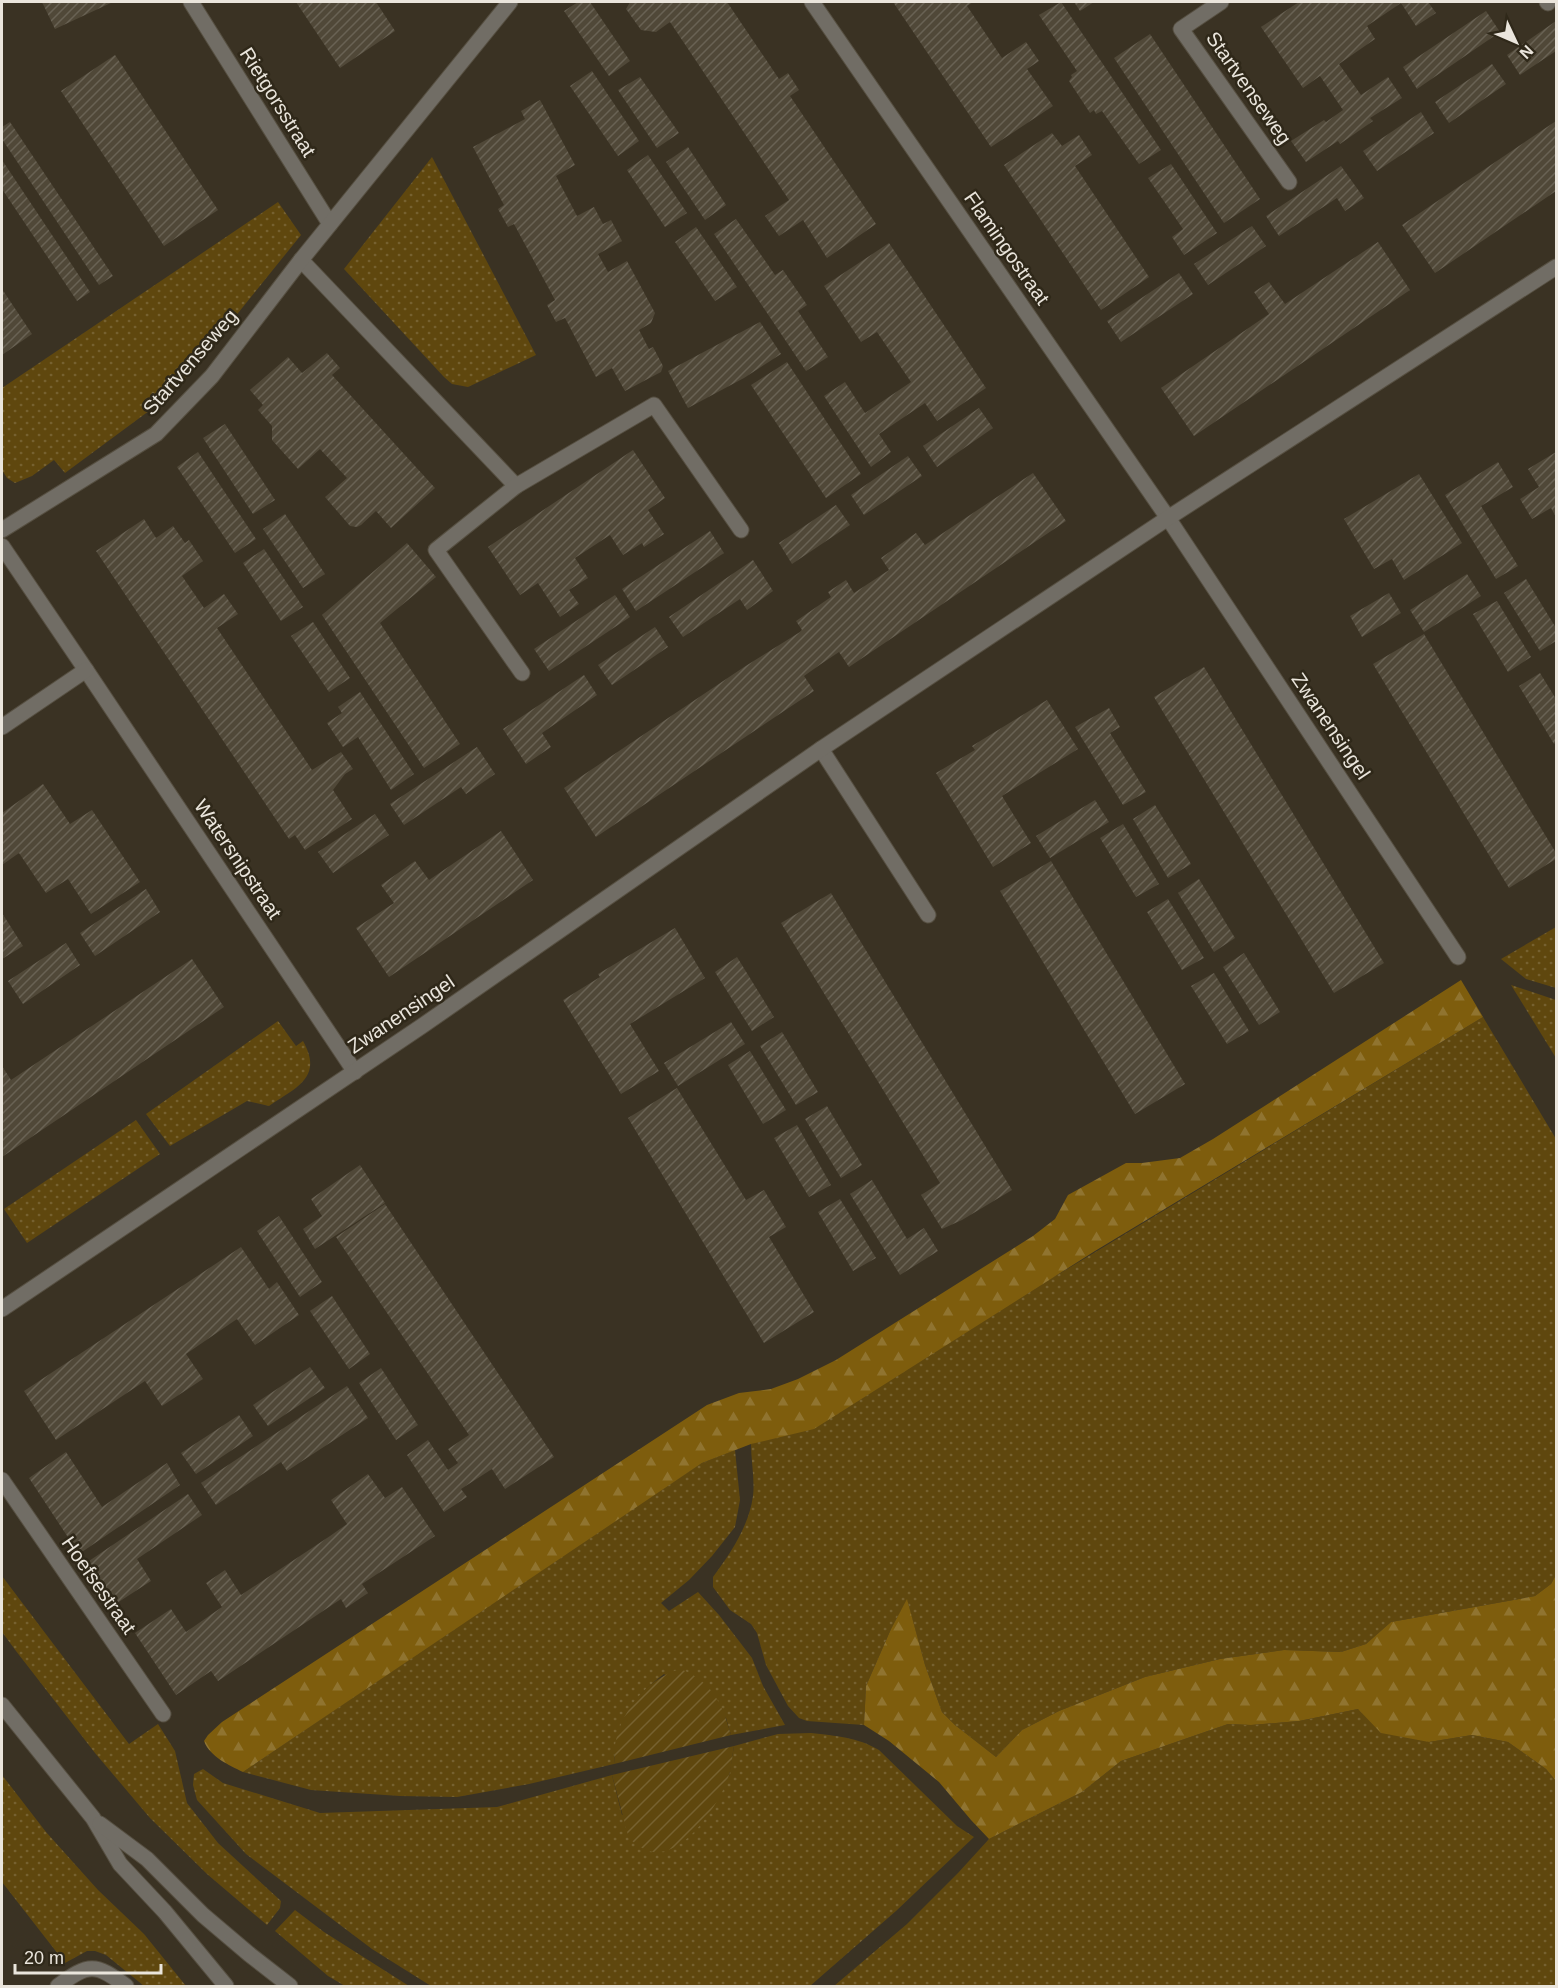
<svg xmlns="http://www.w3.org/2000/svg" width="1558" height="1988" viewBox="0 0 1558 1988" font-family="Arial,sans-serif">
<defs>
<pattern id="grass-dots" width="8" height="8" patternUnits="userSpaceOnUse" patternTransform="scale(1.5)"><rect width="8" height="8" fill="#5f470e"/><path d="M2 2h.1M6 6h.1" fill="none" stroke="#766130" stroke-width="1.8" stroke-linecap="round"/></pattern>
<pattern id="forest-firs" width="22" height="20" patternUnits="userSpaceOnUse" patternTransform="scale(1.5)"><rect width="22" height="20" fill="#7e5d0d"/><path d="M5 1l3.5 6h-7zM16 11l3.5 6h-7z" fill="#907430"/></pattern>
<pattern id="garden-furrows" width="10" height="10" patternUnits="userSpaceOnUse" patternTransform="scale(1.5)"><rect width="10" height="10" fill="#5f470e"/><path d="M-1 1l2-2M0 10L10 0M9 11l2-2" fill="none" stroke="#766130"/></pattern>
<pattern id="building-hatch" width="6" height="6" patternUnits="userSpaceOnUse" patternTransform="scale(1.5)"><rect width="6" height="6" fill="#504838"/><path d="M-1 1l2-2M0 6l6-6M5 7l2-2" fill="none" stroke="#696254"/></pattern>
</defs>
<rect width="100%" height="100%" fill="#3a3223"/>
<g fill="url(#grass-dots)">
<polygon points="432,157 536,355 468,387 452,384 444,377 344,269"/>
<polygon points="278,202 301,235 189,374 153,408 65,473 54,460 32,476 15,483 7,478 2,470 2,388"/>
<polygon points="1556,927 1556,988 1526,979 1501,959"/>
<polygon points="1511,985 1556,1000 1556,1058"/>
<path d="M1483,1017L1556,1139V1575L1551,1584L1535,1596L1391,1622L1366,1644L1341,1652L1284,1650L1220,1659L1145,1677L1059,1711L1022,1730L996,1757L955,1725L942,1712L925,1665L907,1600L891,1629L866,1686L864,1725L807,1721L799,1718L788,1706L766,1665L757,1633L751,1624L730,1610L713,1587V1577C730,1554 749,1526 753,1496C755,1480 751,1461 751,1444L1059,1274Z"/>
<path d="M278,1021L296,1046L303,1041C324,1078 295,1088 269,1106L247,1101L170,1146L146,1114Z"/>
<polygon points="136,1120 160,1154 27,1243 4,1209"/>
<path d="M735,1450L740,1500L735,1527L712,1556L689,1580L661,1603L669,1611L698,1592L719,1615L752,1658L763,1686L785,1725L731,1735L726,1718L664,1674C630,1700 617,1721 614,1764L529,1784L457,1797L400,1796L311,1790L243,1772L636,1506L702,1463Z"/>
<polygon points="2,1576 129,1744 158,1724 175,1751 187,1803 218,1843 281,1901 280,1908 267,1925 207,1874 150,1818 95,1753 16,1651 2,1632"/>
<polygon points="1358,1709 1429,1742 1472,1735 1508,1742 1546,1769 1556,1781 1556,1986 834,1986 907,1924 958,1873 989,1839 1082,1792 1121,1761 1228,1724 1251,1725 1299,1721"/>
<path d="M811,1733C836,1736 857,1737 879,1750L957,1826L974,1837L896,1911L810,1986H431L372,1949L246,1854L197,1800L193,1785L194,1774L203,1769L223,1783L320,1813L497,1807L612,1775L622,1815L729,1776L734,1746L778,1734Z"/>
<polygon points="2,1775 46,1832 98,1890 144,1934 186,1986 144,1986 106,1955 95,1951 87,1951 65,1963 2,1882"/>
<polygon points="295,1910 324,1932 409,1986 345,1986 328,1976 275,1931"/>
</g>
<g fill="url(#forest-firs)">
<path d="M1461,980L1483,1017L1095,1251L814,1429L751,1444L702,1463L243,1772C229,1765 210,1757 204,1741L208,1735L222,1722L707,1405L739,1393L771,1389L798,1379L836,1360L1033,1236L1055,1219L1068,1195L1126,1163H1142L1180,1158L1213,1139Z"/>
<polygon points="1556,1575 1556,1781 1546,1769 1508,1742 1472,1735 1429,1742 1381,1733 1358,1709 1299,1721 1251,1725 1228,1724 1121,1761 1082,1792 989,1839 971,1820 939,1782 889,1741 864,1725 866,1686 891,1629 907,1599 925,1665 942,1712 955,1725 996,1757 1022,1730 1059,1711 1145,1677 1220,1659 1284,1650 1341,1652 1366,1644 1391,1622 1535,1596 1551,1584"/>
</g>
<g fill="url(#garden-furrows)">
<path d="M680,1669C712,1681 722,1703 731,1735L614,1764C615,1756 614,1747 616,1740C623,1708 649,1678 680,1669Z"/>
<path d="M734,1746C732,1756 732,1768 728,1778C719,1805 682,1861 649,1851C642,1849 635,1843 629,1839L612,1775Z"/>
</g>
<g fill="url(#building-hatch)">
<polygon points="42,2 113,2 55,29"/>
<polygon points="296,2 376,2 395,31 340,68"/>
<polygon points="578,2 590,2 630,61 609,76 564,11"/>
<polygon points="630,2 727,2 779,79 788,73 799,90 790,96 876,224 827,258 803,220 779,236 765,216 789,200 670,22 656,32 641,30 626,9"/>
<polygon points="893,2 973,2 967,6 1002,58 1026,42 1039,61 1027,69 1053,106 991,147"/>
<polygon points="1061,2 1161,150 1139,164 1102,111 1096,114 1094,110 1090,113 1069,81 1072,77 1071,75 1077,71 1039,15"/>
<polygon points="1074,2 1094,2 1080,11"/>
<polygon points="1299,2 1428,2 1436,13 1416,26 1401,3 1367,26 1375,39 1339,64 1361,95 1388,77 1402,98 1370,118 1373,121 1340,144 1338,141 1306,162 1291,141 1324,120 1326,122 1343,110 1320,76 1303,88 1261,27"/>
<polygon points="1486,11 1500,32 1417,89 1403,67"/>
<polygon points="1556,21 1556,51 1520,75 1507,55"/>
<polygon points="1150,34 1260,199 1224,223 1114,58"/>
<polygon points="115,55 218,210 164,246 61,91"/>
<polygon points="1492,64 1506,84 1449,123 1435,102"/>
<polygon points="592,71 639,141 618,156 570,86"/>
<polygon points="640,77 679,133 657,148 618,90"/>
<polygon points="540,100 575,165 556,176 577,216 594,207 603,224 611,220 622,241 598,254 608,272 627,261 655,313 651,323 639,330 649,349 653,347 663,366 661,372 625,391 612,368 596,377 565,318 556,322 547,305 555,300 514,224 508,227 498,209 504,205 473,147 525,119 521,111"/>
<polygon points="1421,112 1434,133 1377,171 1363,151"/>
<polygon points="1556,121 1556,191 1435,273 1402,225"/>
<polygon points="10,122 113,276 99,285 2,139 2,127"/>
<polygon points="1052,133 1062,146 1079,135 1092,155 1075,166 1149,277 1101,310 1004,165"/>
<polygon points="688,147 726,205 705,220 666,162"/>
<polygon points="648,155 687,213 665,227 627,170"/>
<polygon points="2,160 90,292 77,301 2,189"/>
<polygon points="1171,164 1217,233 1184,255 1172,237 1183,229 1148,178"/>
<polygon points="1341,166 1364,198 1345,211 1337,198 1279,236 1266,216"/>
<polygon points="736,219 775,275 783,270 807,305 798,311 828,357 806,371 714,234"/>
<polygon points="1252,226 1266,246 1208,285 1194,264"/>
<polygon points="696,227 737,287 715,301 675,242"/>
<polygon points="1378,242 1410,290 1194,436 1161,388 1269,314 1254,292 1269,282 1285,304"/>
<polygon points="889,243 986,388 937,421 925,403 879,434 891,452 871,467 824,396 845,382 865,413 911,382 877,332 861,342 824,286"/>
<polygon points="1179,273 1193,294 1121,342 1107,321"/>
<polygon points="2,289 32,334 2,355"/>
<polygon points="760,322 781,354 744,378 688,408 668,371"/>
<polygon points="327,353 340,368 332,375 435,488 391,528 376,511 361,525 357,527 350,526 325,497 347,478 320,449 298,469 272,440 272,426 258,410 263,405 250,390 288,357 302,373"/>
<polygon points="787,362 861,474 826,498 751,385"/>
<polygon points="979,408 993,428 937,467 923,446"/>
<polygon points="225,424 275,500 253,514 203,438"/>
<polygon points="633,450 665,498 648,510 664,534 644,547 642,543 623,555 610,535 575,558 588,578 569,590 579,604 560,617 538,583 520,595 488,547"/>
<polygon points="198,452 256,539 235,553 177,467"/>
<polygon points="1556,452 1556,517 1551,508 1532,519 1520,499 1539,487 1528,469"/>
<polygon points="908,456 922,476 864,515 851,495"/>
<polygon points="1498,462 1513,487 1481,506 1518,566 1496,579 1445,495"/>
<polygon points="1033,473 1066,521 849,667 839,652 821,664 804,676 814,691 596,837 564,788 744,667 800,632 802,630 796,621 831,597 828,592 846,580 854,593 889,570 881,558 916,533 925,545"/>
<polygon points="1419,474 1462,543 1404,580 1392,559 1374,569 1344,519"/>
<polygon points="836,505 850,525 792,564 779,543"/>
<polygon points="285,514 325,574 303,588 263,529"/>
<polygon points="144,519 156,538 173,526 185,543 189,540 203,561 182,576 204,608 224,594 238,614 217,628 312,770 341,752 353,769 345,774 333,790 352,819 305,850 295,835 289,839 96,551"/>
<polygon points="710,531 724,553 636,611 622,589"/>
<polygon points="407,543 436,577 380,623 460,744 424,768 322,615"/>
<polygon points="264,549 303,607 281,621 243,563"/>
<polygon points="753,560 773,591 747,610 740,599 683,637 669,617"/>
<polygon points="1467,574 1481,596 1424,632 1410,610"/>
<polygon points="1526,579 1556,628 1556,641 1540,651 1504,593"/>
<polygon points="1389,593 1401,613 1362,637 1350,616"/>
<polygon points="615,595 630,617 549,671 534,649"/>
<polygon points="1497,601 1531,657 1508,672 1473,614"/>
<polygon points="313,622 350,678 329,692 291,636"/>
<polygon points="655,627 668,647 612,685 598,665"/>
<polygon points="1424,634 1556,853 1556,859 1509,888 1373,664"/>
<polygon points="1204,667 1384,963 1334,993 1154,697"/>
<polygon points="1540,673 1556,699 1556,742 1554,744 1519,686"/>
<polygon points="584,675 597,695 542,733 551,747 526,764 503,729"/>
<polygon points="360,692 414,774 391,790 358,737 343,747 327,723 342,713 338,707"/>
<polygon points="1047,700 1078,749 1002,796 1031,843 993,867 936,773 975,750 972,746"/>
<polygon points="1109,708 1120,727 1110,733 1146,792 1123,805 1075,727"/>
<polygon points="477,747 495,774 466,794 461,787 404,825 390,804"/>
<polygon points="43,784 70,824 92,810 140,882 91,914 68,879 46,893 19,853 2,865 2,813"/>
<polygon points="1095,800 1109,822 1050,858 1036,836"/>
<polygon points="1155,805 1191,864 1168,878 1133,819"/>
<polygon points="375,814 389,835 333,873 318,852"/>
<polygon points="1123,824 1159,884 1136,897 1100,838"/>
<polygon points="501,831 533,880 389,977 356,928 394,903 381,885 415,861 429,880"/>
<polygon points="1051,861 1185,1084 1135,1114 1000,891"/>
<polygon points="1199,879 1235,938 1214,952 1178,893"/>
<polygon points="146,889 160,912 95,956 80,933"/>
<polygon points="831,893 1012,1190 962,1220 942,1229 921,1195 940,1183 781,923"/>
<polygon points="1168,899 1204,958 1182,970 1147,912"/>
<polygon points="2,913 23,946 2,959"/>
<polygon points="675,928 705,978 630,1024 659,1071 621,1094 563,1000 600,977 598,974"/>
<polygon points="66,943 80,965 23,1004 8,981"/>
<polygon points="1244,953 1280,1012 1259,1025 1223,967"/>
<polygon points="737,957 774,1017 752,1031 715,972"/>
<polygon points="192,959 224,1007 2,1157 2,1066 11,1080"/>
<polygon points="1214,973 1249,1031 1227,1044 1191,986"/>
<polygon points="731,1022 745,1044 678,1086 664,1063"/>
<polygon points="782,1032 818,1092 796,1105 760,1046"/>
<polygon points="750,1051 786,1110 763,1124 728,1065"/>
<polygon points="677,1088 746,1200 764,1190 786,1227 769,1237 814,1312 764,1343 628,1118"/>
<polygon points="827,1106 862,1165 841,1178 805,1119"/>
<polygon points="797,1125 831,1185 809,1197 774,1138"/>
<polygon points="360,1165 385,1203 315,1249 303,1229 322,1216 311,1199"/>
<polygon points="872,1180 907,1239 924,1228 938,1251 900,1275 850,1194"/>
<polygon points="840,1199 876,1258 853,1271 818,1212"/>
<polygon points="385,1204 554,1457 505,1489 492,1469 461,1489 467,1497 444,1512 407,1455 428,1440 448,1470 458,1463 448,1449 469,1435 336,1237"/>
<polygon points="279,1216 322,1282 300,1297 257,1231"/>
<polygon points="241,1247 269,1289 277,1282 299,1315 255,1345 237,1319 186,1354 203,1379 162,1406 145,1381 56,1440 24,1391"/>
<polygon points="332,1296 370,1354 349,1369 310,1311"/>
<polygon points="310,1367 325,1388 268,1426 253,1405"/>
<polygon points="381,1368 418,1425 396,1440 359,1383"/>
<polygon points="347,1386 368,1418 287,1471 281,1462 216,1505 201,1483"/>
<polygon points="239,1415 253,1436 196,1474 181,1453"/>
<polygon points="66,1452 102,1507 167,1463 180,1485 79,1554 29,1478"/>
<polygon points="368,1474 385,1498 402,1487 435,1536 362,1584 368,1593 346,1608 341,1599 218,1681 211,1671 176,1695 135,1633 171,1609 186,1632 222,1607 206,1583 225,1570 241,1595 330,1536 347,1524 331,1500"/>
<polygon points="188,1494 202,1515 137,1559 151,1581 114,1605 86,1563"/>
</g>
<g fill="none" stroke-linecap="round" stroke-linejoin="round">
<defs>
<g id="minor">
<polyline points="191,2 330,224"/>
<polyline points="812,2 1168,518 1458,957"/>
<polyline points="1221,2 1181,29 1289,182"/>
<polyline points="1547,2 1548,3"/>
<polyline points="301,260 516,486"/>
<polyline points="2,530 156,434 212,376 301,260 510,2"/>
<polyline points="2,546 86,670 355,1072"/>
<polyline points="522,673 436,550 516,486 654,405 741,530"/>
<polyline points="2,727 86,670"/>
<polyline points="821,749 928,915"/>
<polyline points="2,1309 422,1026 821,749 1168,518 1556,267"/>
<polyline points="2,1480 163,1714"/>
<polyline points="2,1705 93,1818 120,1864 165,1912 226,1986"/>
<polyline points="100,1824 147,1859 203,1915 249,1954 290,1986"/>
<path d="M58,1986C89,1963 95,1963 126,1986"/>
</g>
</defs>
<use href="#minor" stroke="#564f41" stroke-width="17"/>
<use href="#minor" stroke="#716d65" stroke-width="15"/>
</g>
<g text-anchor="middle" dominant-baseline="central" stroke-width="5" stroke-linejoin="round" paint-order="stroke">
<g font-size="20" fill="#eae5dc" stroke="#2f2819">
<text transform="translate(1249 88) rotate(55)">Startvenseweg</text>
<text transform="translate(278 102) rotate(58)">Rietgorsstraat</text>
<text transform="translate(1007 248) rotate(55)">Flamingostraat</text>
<text transform="translate(190 362) rotate(-49)">Startvenseweg</text>
<text transform="translate(1331 726) rotate(56)">Zwanensingel</text>
<text transform="translate(238 859) rotate(56)">Watersnipstraat</text>
<text transform="translate(401 1014) rotate(-34)">Zwanensingel</text>
<text transform="translate(99 1585) rotate(55)">Hoefsestraat</text>
</g>
</g>
<rect width="1558" height="1988" fill="none" stroke="#eae5dc" stroke-width="6"/>
<g transform="translate(1516 42) rotate(134)" stroke="#2f2819" stroke-width="4.5" paint-order="stroke">
<path d="M0-4.5L10 22L0 15L-10 22Z" fill="#eae5dc"/>
<text y="-9" font-size="16" font-weight="bold" text-anchor="middle" fill="#eae5dc">N</text>
</g>
<path d="M15 1964v9h146v-9" fill="none" stroke="#eae5dc" stroke-width="3"/>
<text x="24" y="1964" font-size="18" fill="#eae5dc" stroke="#2f2819" stroke-width="4.5" paint-order="stroke">20 m</text>
</svg>
